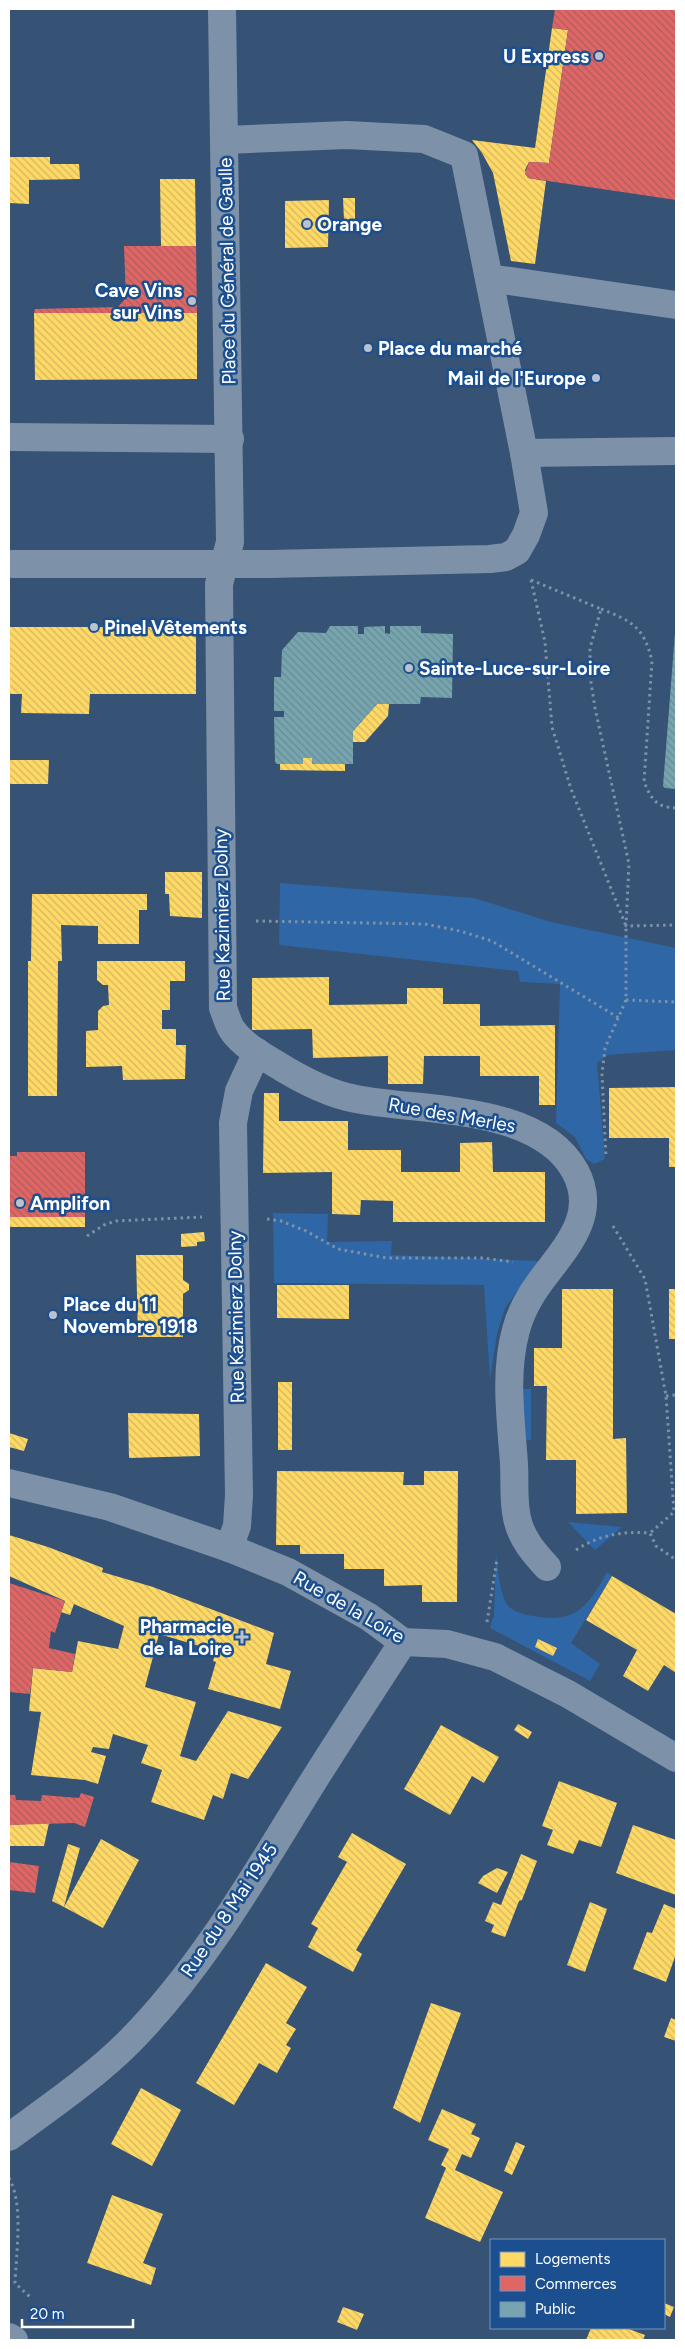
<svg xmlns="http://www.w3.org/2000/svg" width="685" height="2349" viewBox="0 0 685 2349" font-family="Figtree,sans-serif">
<defs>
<pattern id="homes-back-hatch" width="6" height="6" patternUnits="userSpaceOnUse" patternTransform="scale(1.25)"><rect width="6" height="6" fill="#ffd966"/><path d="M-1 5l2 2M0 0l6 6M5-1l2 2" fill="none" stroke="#d2b660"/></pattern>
<pattern id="shops-back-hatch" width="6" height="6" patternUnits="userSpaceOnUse" patternTransform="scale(1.25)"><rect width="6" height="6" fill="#e06666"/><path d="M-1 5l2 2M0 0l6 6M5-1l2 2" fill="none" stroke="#ac5d5d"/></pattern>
<pattern id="public-back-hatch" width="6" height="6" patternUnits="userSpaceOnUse" patternTransform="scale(1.25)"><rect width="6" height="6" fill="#76a5af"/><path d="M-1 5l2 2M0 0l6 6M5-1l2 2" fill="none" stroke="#698a91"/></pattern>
</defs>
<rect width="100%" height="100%" fill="#365274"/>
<g fill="#2f66a5">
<polygon points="280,883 474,898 551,922 676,948 676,1050 608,1055 597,1063 605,1159 594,1164 586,1159 575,1137 556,1123 560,984 520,982 518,971 279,945"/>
<polygon points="273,1213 328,1214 327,1242 392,1241 391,1255 540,1261 505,1308 497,1334 490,1380 484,1285 274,1283"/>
<polygon points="523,1389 531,1389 531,1440 522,1440"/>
<polygon points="568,1522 622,1527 595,1550"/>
<path d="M496,1553C498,1570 499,1588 506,1603C511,1612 524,1615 533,1616C575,1624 588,1607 607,1572L612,1576L571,1643L600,1664L590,1681L490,1628L494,1615Z"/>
</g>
<g fill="url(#homes-back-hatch)">
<polygon points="552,28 568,30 549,163 529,162 525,170 528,178 546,181 535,264 511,261 493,173 482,153 472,140 535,148"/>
<polygon points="9,157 50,157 50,164 79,164 80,179 29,180 29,204 9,203"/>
<polygon points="160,179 195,179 196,246 161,246"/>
<polygon points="343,198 355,198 355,220 344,220"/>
<polygon points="329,200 328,247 285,248 285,201"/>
<polygon points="34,313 197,313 197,379 35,380"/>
<polygon points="9,627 196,627 196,694 90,694 89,714 21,713 22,694 9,694"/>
<polygon points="377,704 389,704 388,716 365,742 353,742 353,731"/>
<polygon points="303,758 312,758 312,764 345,764 345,771 280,770 280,764 303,764"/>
<polygon points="9,760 49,760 48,784 9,784"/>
<polygon points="165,872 202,872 202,918 170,916 169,894 165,894"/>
<polygon points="32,894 147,894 147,910 139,910 139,944 98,944 98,926 61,925 62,961 58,961 57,1096 28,1096 28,961 31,961"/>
<polygon points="97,961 185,961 185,981 170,981 170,1010 162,1010 162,1029 176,1029 176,1045 186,1045 185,1079 123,1080 122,1066 86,1067 86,1031 98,1030 98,1011 103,1006 109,1005 108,985 103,985 97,980"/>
<polygon points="329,977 329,1005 407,1004 407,988 443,988 443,1004 480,1004 480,1026 555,1025 555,1105 539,1105 539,1076 480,1076 480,1056 424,1056 423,1084 388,1084 388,1056 313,1058 312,1029 252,1030 252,978"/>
<polygon points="676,1087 676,1167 669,1167 669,1138 609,1138 609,1088"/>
<polygon points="264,1093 279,1093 279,1121 348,1121 348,1150 401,1150 401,1172 460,1172 460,1143 492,1142 493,1172 545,1172 545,1222 393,1222 393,1201 361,1200 360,1215 332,1214 332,1172 263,1173"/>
<rect x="9" y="1217" width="76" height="10"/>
<polygon points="204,1232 205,1241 197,1242 197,1246 181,1247 181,1234"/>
<polygon points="136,1255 183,1255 183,1280 189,1284 189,1290 183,1294 183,1337 138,1337"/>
<polygon points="277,1285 349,1285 349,1319 277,1318"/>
<polygon points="562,1289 613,1289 613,1439 626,1438 627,1513 576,1514 576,1460 546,1460 547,1386 534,1386 534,1348 562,1348"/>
<rect x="669" y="1289" width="7" height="50"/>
<rect x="278" y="1382" width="14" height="68"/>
<polygon points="128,1413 199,1414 200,1456 129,1458"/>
<polygon points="9,1433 28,1439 24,1451 9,1447"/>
<polygon points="277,1471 404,1472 403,1485 424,1485 424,1471 458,1471 457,1602 422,1602 422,1585 384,1586 384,1569 344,1569 344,1554 300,1554 300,1545 276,1545"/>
<polygon points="9,1535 48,1547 103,1568 102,1572 153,1587 274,1633 266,1664 291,1671 280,1709 208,1689 216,1662 213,1661 216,1651 159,1634 145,1687 196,1702 180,1756 196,1761 228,1711 282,1727 248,1779 231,1773 223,1799 213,1795 204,1820 151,1802 162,1770 141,1763 148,1745 113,1734 109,1749 93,1747 91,1752 106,1756 98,1784 85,1780 31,1775 41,1712 29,1711 33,1668 72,1672 78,1641 118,1649 124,1626 74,1604 70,1615 61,1612 65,1601 9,1576"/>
<polygon points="612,1576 676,1614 676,1673 664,1665 648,1691 623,1676 637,1650 586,1620"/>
<polygon points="538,1639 557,1648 553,1656 535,1647"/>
<polygon points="518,1724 532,1732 528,1739 514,1730"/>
<polygon points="441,1725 499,1757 484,1783 472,1776 450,1815 404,1789"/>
<polygon points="559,1781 617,1803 601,1847 579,1840 573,1854 547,1845 553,1830 542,1826"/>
<polygon points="49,1823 44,1846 9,1846 9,1825"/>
<polygon points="633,1825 676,1840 676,1895 616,1873"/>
<polygon points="352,1833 406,1864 356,1950 362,1954 353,1972 308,1947 318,1928 311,1924 347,1862 338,1857"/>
<polygon points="101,1839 139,1860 103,1928 64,1907"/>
<polygon points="68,1844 80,1848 64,1907 52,1901"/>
<polygon points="521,1854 537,1861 522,1900 519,1901 505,1937 491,1932 494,1925 485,1921 493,1902 501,1905"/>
<polygon points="497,1868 508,1872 497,1893 478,1883 483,1876"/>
<polygon points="590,1902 607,1909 585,1972 567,1965"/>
<polygon points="664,1904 676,1909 676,1954 666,1982 633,1969 647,1932 652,1933"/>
<polygon points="266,1963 307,1987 286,2023 296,2029 286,2045 291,2048 277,2073 259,2063 234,2105 196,2083"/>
<polygon points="431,2003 461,2013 420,2123 393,2108"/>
<polygon points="671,2018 676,2020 676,2041 664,2037"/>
<polygon points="141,2088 181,2110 152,2166 111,2144"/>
<polygon points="442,2109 476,2124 471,2134 480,2138 471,2158 462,2154 455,2170 503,2192 480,2242 425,2218 446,2168 441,2165 449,2149 428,2140"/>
<polygon points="516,2142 525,2146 512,2175 504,2171"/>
<polygon points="112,2195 163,2214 143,2263 156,2268 151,2285 87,2263"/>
<polygon points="664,2303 674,2307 670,2317 664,2314"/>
<polygon points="343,2307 364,2314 357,2330 337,2322"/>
<polygon points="591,2328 626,2328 645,2335 643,2340 586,2340"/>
</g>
<g fill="url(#shops-back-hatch)">
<polygon points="555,9 676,9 676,200 528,178 525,174 529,162 549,163 568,30 552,28"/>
<polygon points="124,246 196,246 197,313 34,313 35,309 118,307 126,298"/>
<polygon points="17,1152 85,1152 85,1217 9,1217 9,1156 17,1156"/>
<polygon points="9,1583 65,1601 55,1633 51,1631 49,1648 75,1654 72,1672 33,1668 30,1694 9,1692"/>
<polygon points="81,1793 94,1797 85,1827 74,1823 9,1825 9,1795 15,1795 16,1800 41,1801 42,1795 79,1798"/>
<polygon points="9,1862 39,1866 35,1893 9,1890"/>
</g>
<g fill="url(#public-back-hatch)">
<polygon points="330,626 358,626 358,634 364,634 364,627 385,626 385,633 390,634 390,626 421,626 421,633 453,634 452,698 421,697 420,704 377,704 353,731 353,764 312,764 312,758 303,758 303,764 277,764 275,762 274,717 284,717 284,711 274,711 274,677 281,677 282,650 298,632 326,633"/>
<polygon points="675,633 676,634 676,789 665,788 663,786"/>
</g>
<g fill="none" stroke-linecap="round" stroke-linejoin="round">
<g stroke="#7d92a8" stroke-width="3" stroke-dasharray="2.5 4" stroke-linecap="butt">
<polyline points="531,580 545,642 552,727 571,789 626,926 626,1000 605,1048 602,1074 606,1157"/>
<polyline points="531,580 601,609 590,648 590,676 595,708 629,864 626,926 676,925"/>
<path d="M601,609C632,621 644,627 652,661L644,782C652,800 656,807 676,808"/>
<polyline points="256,921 425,924 460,931 492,941 619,1018"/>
<polyline points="626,1000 676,1002"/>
<polyline points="267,1219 281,1221 306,1231 338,1249 387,1258 483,1258 513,1262"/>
<polyline points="613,1226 645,1279 666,1396 674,1512 650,1533"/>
<polyline points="87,1236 104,1225 116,1221 202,1217"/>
<polyline points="666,1396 676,1395"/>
<path d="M576,1550C599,1535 622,1531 650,1533L656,1546L676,1560"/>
<polyline points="487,1622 497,1559"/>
<path d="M9,2178C24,2204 16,2254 15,2283L31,2298"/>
</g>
<g stroke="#7d92a8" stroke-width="28">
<path d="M222,9L230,542L219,584L223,1008C226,1015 228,1025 233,1031C243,1045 261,1055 276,1064C300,1079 328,1094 356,1099C422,1112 539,1104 575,1171C599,1215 565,1248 540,1282C530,1295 520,1314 516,1330C504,1373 511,1420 514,1464C515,1481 513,1501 517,1518C521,1538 534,1553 547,1567"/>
<polyline points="489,278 676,305"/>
<polyline points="9,437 230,439"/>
<polyline points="524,453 676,451"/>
<polyline points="9,564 270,564 490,559 506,557 517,551 526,535 534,513 524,453 464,155 424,139 347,135 225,140"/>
<polyline points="229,1548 237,1526 239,1495 233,1123 239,1091 257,1052"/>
<path d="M9,2137C50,2107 94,2077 130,2041C199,1971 250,1884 301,1801C334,1747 369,1695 403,1642"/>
<polyline points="9,2337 14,2340"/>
</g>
<polyline stroke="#7d92a8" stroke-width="28" points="9,1483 110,1507 229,1548 288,1572 369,1617 403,1642 447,1644 495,1657 568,1694 676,1758"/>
</g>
<g fill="#b9c2ce" stroke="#1b4f8f" stroke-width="2">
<circle cx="599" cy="56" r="5"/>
<circle cx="307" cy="224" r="5"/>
<circle cx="192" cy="301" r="5"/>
<circle cx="368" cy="348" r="5"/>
<circle cx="596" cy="378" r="5"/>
<circle cx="94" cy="627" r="5"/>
<circle cx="409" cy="668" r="5"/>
<circle cx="20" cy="1203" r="5"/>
<circle cx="53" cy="1315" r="5"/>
<path d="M239.5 1629.5h5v5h5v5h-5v5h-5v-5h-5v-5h5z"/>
</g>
<g text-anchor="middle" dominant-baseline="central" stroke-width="5" stroke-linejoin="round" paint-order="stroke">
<g font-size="19" font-weight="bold" fill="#fff" stroke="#1b4f8f" text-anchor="start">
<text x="589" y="56" text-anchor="end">U Express</text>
<text x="317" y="224">Orange</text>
<text x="182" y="290" text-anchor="end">Cave Vins<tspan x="182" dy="22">sur Vins</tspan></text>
<text x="378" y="348">Place du marché</text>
<text x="586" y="378" text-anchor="end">Mail de l'Europe</text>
<text x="104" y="627">Pinel Vêtements</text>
<text x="419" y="668">Sainte-Luce-sur-Loire</text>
<text x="30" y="1203">Amplifon</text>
<text x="63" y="1304">Place du 11<tspan x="63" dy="22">Novembre 1918</tspan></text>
<text x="232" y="1626" text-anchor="end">Pharmacie<tspan x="232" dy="22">de la Loire</tspan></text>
</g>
<g font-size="19" fill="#fff" stroke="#1b4f8f">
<text transform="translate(227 271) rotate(-91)">Place du Général de Gaulle</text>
<text transform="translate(222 915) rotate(-91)">Rue Kazimierz Dolny</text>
<text transform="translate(452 1115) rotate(10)">Rue des Merles</text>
<text transform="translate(236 1317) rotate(-91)">Rue Kazimierz Dolny</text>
<text transform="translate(349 1607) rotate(30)">Rue de la Loire</text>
<text transform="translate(229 1910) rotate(-56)">Rue du 8 Mai 1945</text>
</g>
</g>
<rect width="685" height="2349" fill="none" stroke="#ffffff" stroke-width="20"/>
<rect x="490" y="2239" width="175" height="90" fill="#1b4f8f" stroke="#7695bc"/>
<rect x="500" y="2252" width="25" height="15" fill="#ffd966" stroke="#7695bc"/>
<text x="535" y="2264" font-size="15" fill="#ffffff">Logements</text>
<rect x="500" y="2276" width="25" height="15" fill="#e06666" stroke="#7695bc"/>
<text x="535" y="2289" font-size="15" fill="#ffffff">Commerces</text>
<rect x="500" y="2302" width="25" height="15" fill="#76a5af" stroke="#7695bc"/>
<text x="535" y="2314" font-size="15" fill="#ffffff">Public</text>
<path d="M22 2319v8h111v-8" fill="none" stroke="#ffffff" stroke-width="2.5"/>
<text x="30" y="2319" font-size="15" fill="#ffffff" stroke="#1b4f8f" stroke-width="4" paint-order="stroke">20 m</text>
</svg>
